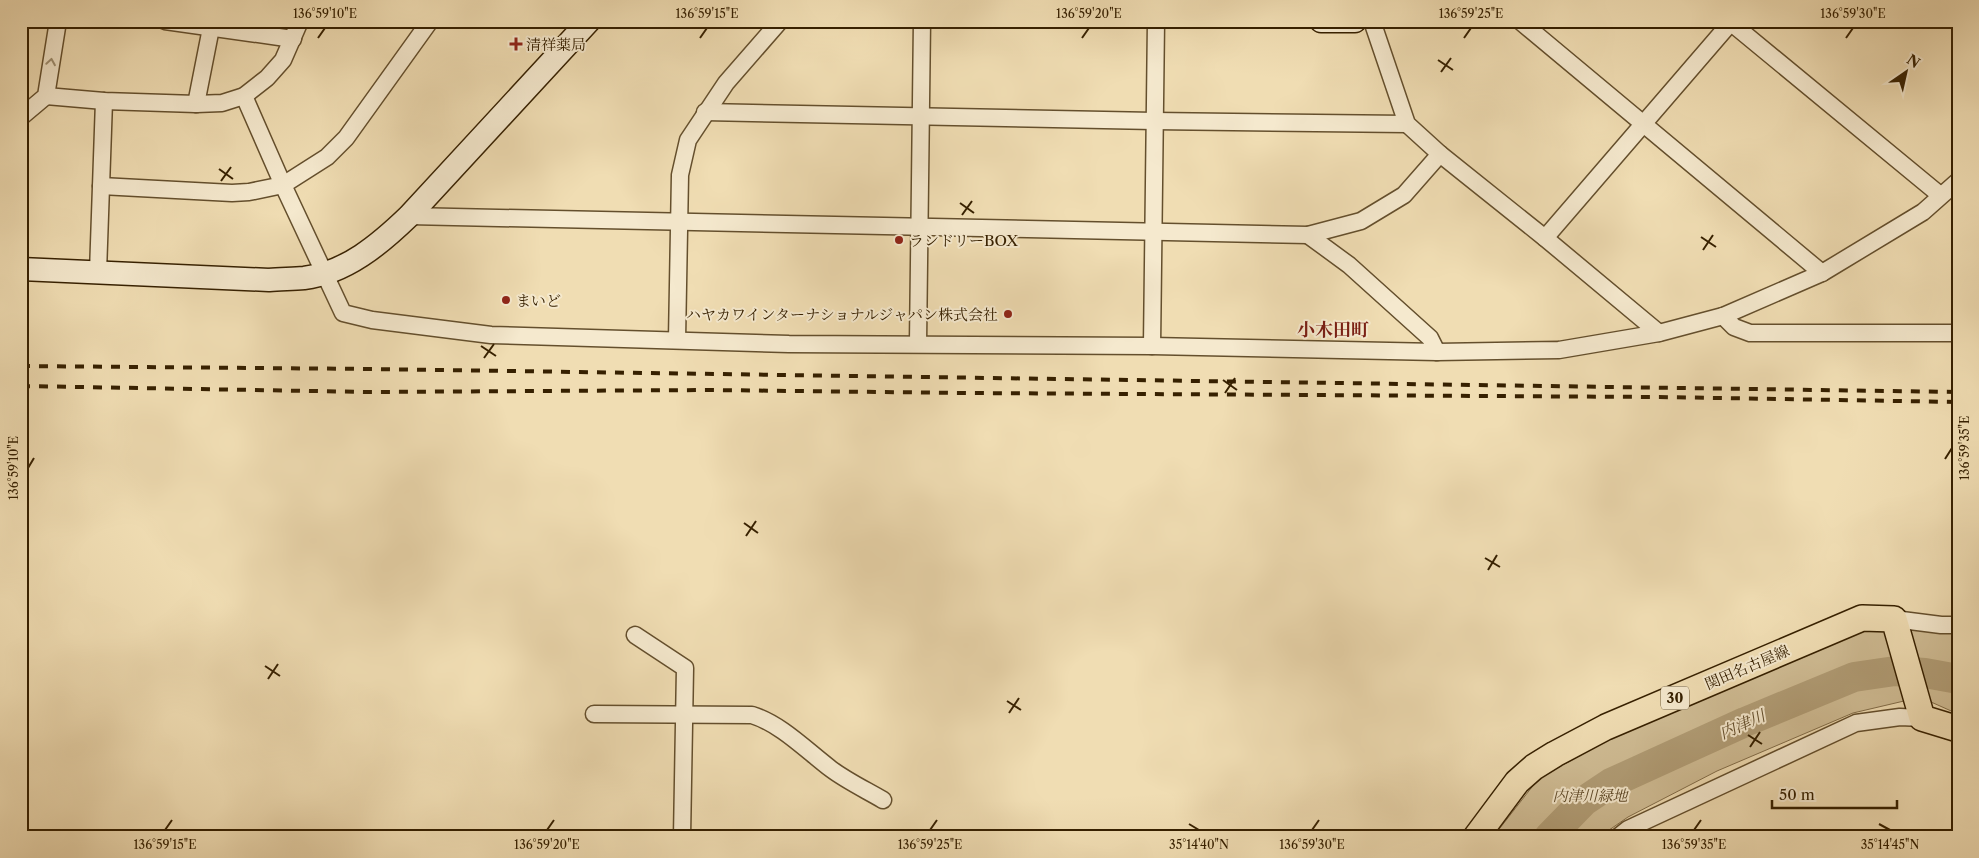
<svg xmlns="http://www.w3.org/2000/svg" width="1979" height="858" viewBox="0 0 1979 858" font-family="'Libre Caslon Text','Noto Serif JP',serif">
<rect width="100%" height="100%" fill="#f0ddb3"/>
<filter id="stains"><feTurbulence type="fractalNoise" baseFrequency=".004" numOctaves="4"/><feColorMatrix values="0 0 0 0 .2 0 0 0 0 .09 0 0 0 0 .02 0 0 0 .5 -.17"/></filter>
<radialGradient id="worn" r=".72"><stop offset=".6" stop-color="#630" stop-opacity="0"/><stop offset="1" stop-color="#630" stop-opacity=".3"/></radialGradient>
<polygon fill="#d0bd95" stroke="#836e4a" points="1920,628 1958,631 1958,714 1931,702 1904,701 1853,713 1717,771 1628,817 1599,837 1493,837 1539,778 1621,733 1863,629"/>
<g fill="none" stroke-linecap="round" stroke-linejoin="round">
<polyline stroke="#b19d76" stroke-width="30" points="1549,837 1584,801 1611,783 1745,722 1854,677 1895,671 1925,673 1958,679"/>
<defs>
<g id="street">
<polyline points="165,21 293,39"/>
<polyline points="1372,21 1407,124 1440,154 1545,238 1659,333"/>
<polyline points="1520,21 1822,273"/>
<polyline points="1729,21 1940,195"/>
<polyline points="46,96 104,101 196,104 222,103 244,96 267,78 283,60 300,21"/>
<polyline points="244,96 283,185 343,313 372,320 491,335 789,344 1152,346 1437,352 1559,350 1659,333 1723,316 1822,273 1923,212 1958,181"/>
<polyline points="196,104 211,28"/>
<polyline points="705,112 1154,121 1407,124"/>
<polyline points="21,117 46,96 58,21"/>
<polyline points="101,186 232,193 249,192 283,185 327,157 346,138 430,21"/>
<polyline points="409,216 1308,235 1361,221 1404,195 1440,154"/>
<polyline points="1308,235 1349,265 1430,338 1437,352"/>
<polyline points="1545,238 1732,21"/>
<polyline points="98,272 104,101"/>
<polyline points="1723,316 1734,327 1750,333 1958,333"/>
<polyline points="677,340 680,175 688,140 726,83 780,21"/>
<polyline points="918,343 922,21"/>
<polyline points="1152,346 1156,21"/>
<polyline points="1894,619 1941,625 1958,625"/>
<polyline points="635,635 685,668 682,837"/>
<path d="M594,714L752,715C781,724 806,750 831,769C847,781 866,790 883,800"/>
<polyline points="1618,837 1628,829 1856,723 1900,717 1922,718"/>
</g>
<g id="secondary">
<polyline points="1321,21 1355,21"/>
<path d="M21,269L269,280C280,279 292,279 304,278C346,273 380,244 409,216L589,21"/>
</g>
<polyline id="primary" points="1476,837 1517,782 1534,767 1555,754 1606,727 1862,618 1894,619 1922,718 1958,729"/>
</defs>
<use href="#street" stroke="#644f2d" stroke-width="19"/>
<use href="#secondary" stroke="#362000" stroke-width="25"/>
<use href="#primary" stroke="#362000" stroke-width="28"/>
<use href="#street" stroke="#f5e9ce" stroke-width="16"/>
<use href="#secondary" stroke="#f5e9ce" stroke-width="22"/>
<use href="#primary" stroke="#f0ddb3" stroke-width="25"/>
<g stroke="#362000" stroke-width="4" stroke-dasharray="9 9" stroke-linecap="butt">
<polyline points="21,366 371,369 1958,392"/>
<polyline points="21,386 370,392 709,390 966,393 1659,397 1958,402"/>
</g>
</g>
<defs><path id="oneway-chevron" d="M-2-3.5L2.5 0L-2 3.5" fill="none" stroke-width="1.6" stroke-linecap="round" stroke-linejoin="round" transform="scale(1.25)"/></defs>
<use stroke="#9f8f71" href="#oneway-chevron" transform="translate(51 62) rotate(-81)"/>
<path fill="none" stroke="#362000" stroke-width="2" d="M318,38L325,28M700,38L707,28M1082,38L1089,28M1464,38L1471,28M1846,38L1853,28M1438,60L1453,70M1441,72L1451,58M219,169L233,179M221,181L231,167M960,203L974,213M962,215L972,201M1701,237L1716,247M1703,250L1713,235M481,346L496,356M484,358L494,344M1223,380L1237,390M1225,393L1235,378M1945,459L1952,448M28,468L34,458M744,523L758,533M746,536L756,521M1485,558L1500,567M1488,570L1497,555M265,666L280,676M268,679L278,664M1007,701L1021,710M1009,713L1019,698M1748,735L1762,744M1750,747L1760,732M1189,824L1199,830M1879,824L1890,830M165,830L172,820M547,830L554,820M930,830L937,820M1312,830L1319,820M1694,830L1701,820"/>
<g fill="#8f2418" stroke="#f5e9ce" stroke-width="2">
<path d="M513.5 36.5h5v5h5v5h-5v5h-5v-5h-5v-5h5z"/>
<circle cx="899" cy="240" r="5"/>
<circle cx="506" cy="300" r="5"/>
<circle cx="1008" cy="314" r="5"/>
</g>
<g text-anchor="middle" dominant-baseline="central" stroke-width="4" stroke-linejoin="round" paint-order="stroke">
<rect fill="#f5e9ce" stroke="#6f5c3e" stroke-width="1" x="1661" y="686.5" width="28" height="23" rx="4"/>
<g font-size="14" font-weight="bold" fill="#362000">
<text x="1675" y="698">30</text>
</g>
<g font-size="15" fill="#362000" stroke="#f5e9ce" text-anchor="start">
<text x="526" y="44">清祥薬局</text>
<text x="909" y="240">ランドリーBOX</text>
<text x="516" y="300">まいど</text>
<text x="998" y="314" text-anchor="end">ハヤカワインターナショナルジャパン株式会社</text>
</g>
<g font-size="15" fill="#362000" stroke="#f5e9ce">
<text transform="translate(1747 667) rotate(-23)">関田名古屋線</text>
</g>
<g font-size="15" font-style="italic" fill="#5c4725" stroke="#f5e9ce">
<text x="1590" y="795">内津川緑地</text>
</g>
<g font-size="16" font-style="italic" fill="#614c29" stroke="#f5e9ce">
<text transform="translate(1742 724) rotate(-24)">内津川</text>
</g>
<g font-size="18" font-weight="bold" fill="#7a1f14" stroke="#f5e9ce">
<text x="1333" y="330">小木田町</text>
</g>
</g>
<rect width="1979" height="858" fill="none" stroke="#f0ddb3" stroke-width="55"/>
<g transform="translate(1906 72) rotate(34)" stroke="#f5e9ce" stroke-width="4" paint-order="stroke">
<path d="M0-4L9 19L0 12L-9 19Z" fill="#362000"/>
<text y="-8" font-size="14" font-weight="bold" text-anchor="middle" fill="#362000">N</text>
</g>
<path d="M1772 800v8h125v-8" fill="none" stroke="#362000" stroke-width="2.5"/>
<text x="1779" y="800" font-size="15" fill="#362000" stroke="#f5e9ce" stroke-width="4" paint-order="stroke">50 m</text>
<rect x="28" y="28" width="1924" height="802" fill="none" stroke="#362000" stroke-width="2"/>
<g font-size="12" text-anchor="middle" fill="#362000">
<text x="325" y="18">136°59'10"E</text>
<text x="707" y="18">136°59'15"E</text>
<text x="1089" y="18">136°59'20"E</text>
<text x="1471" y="18">136°59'25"E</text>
<text x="1853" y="18">136°59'30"E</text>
<text transform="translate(1965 448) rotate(-90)" y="4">136°59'35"E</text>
<text transform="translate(14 468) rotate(-90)" y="4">136°59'10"E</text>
<text x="165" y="849">136°59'15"E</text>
<text x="547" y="849">136°59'20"E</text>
<text x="930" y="849">136°59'25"E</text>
<text x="1199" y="849">35°14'40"N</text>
<text x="1312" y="849">136°59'30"E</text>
<text x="1694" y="849">136°59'35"E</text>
<text x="1890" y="849">35°14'45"N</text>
</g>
<rect width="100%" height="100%" filter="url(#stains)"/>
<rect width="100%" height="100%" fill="url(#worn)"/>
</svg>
